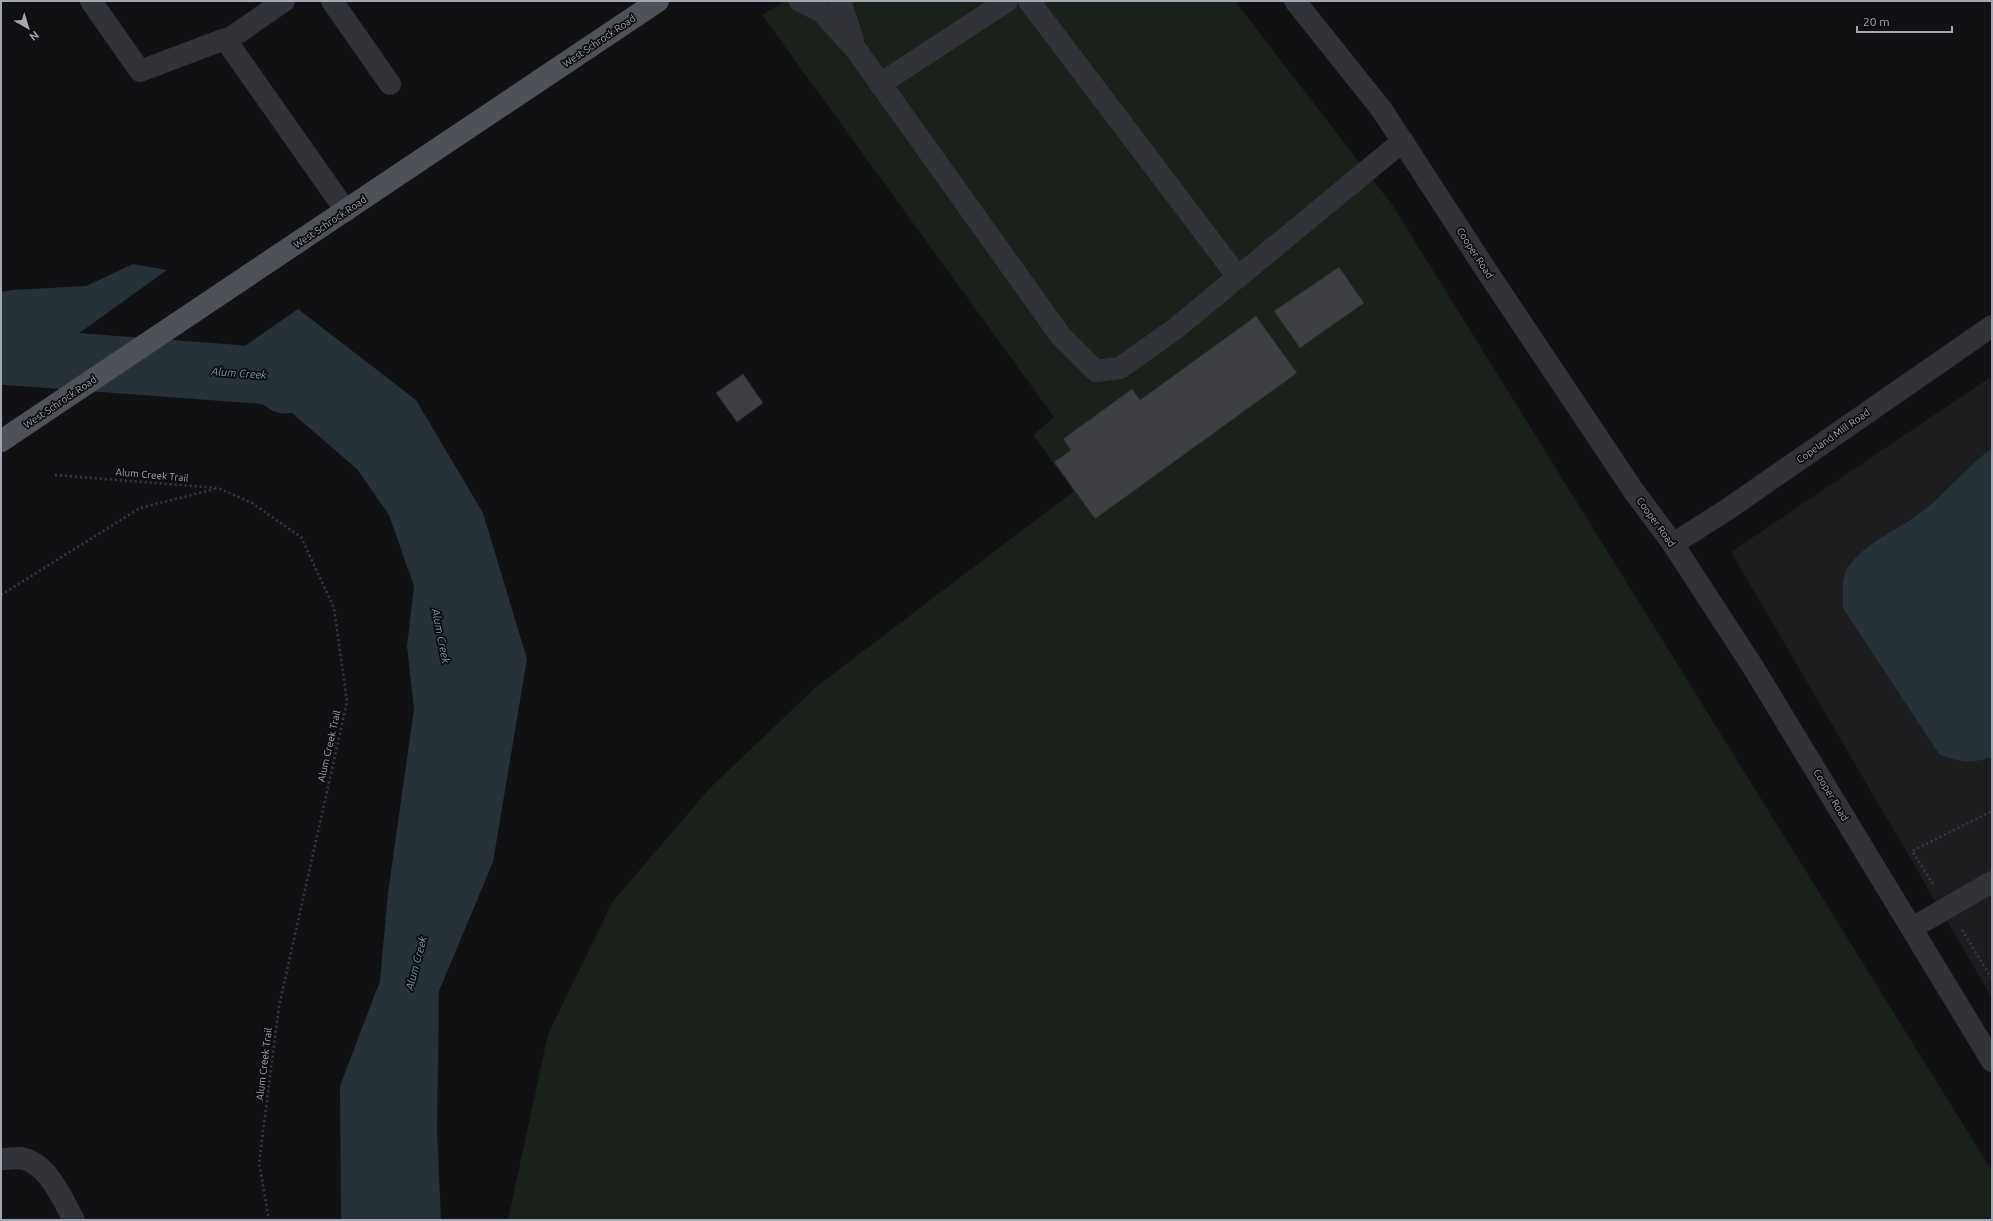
<svg xmlns="http://www.w3.org/2000/svg" width="1993" height="1221" viewBox="0 0 1993 1221" font-family="Ubuntu,sans-serif">
<rect width="100%" height="100%" fill="#111113"/>
<polygon fill="#1d1d20" points="1992,376 1992,998 1731,552"/>
<polygon fill="#19211a" points="785,1 1235,1 1393,206 1992,1171 1992,1220 508,1220 548,1034 613,901 709,789 817,686 1074,491 1033,435 1054,417 762,15"/>
<g fill="#273138">
<polygon points="133,264 167,270 18,377 1,375 1,292 12,290 86,286"/>
<polygon points="298,309 416,400 483,513 527,659 493,862 439,991 437,1129 441,1220 341,1220 340,1086 380,981 388,893 414,709 407,646 414,586 389,515 357,469 292,413 190,384"/>
<path d="M1992,448V757C1972,764 1958,762 1939,754L1843,608C1843,597 1841,579 1847,569C1865,541 1902,529 1927,508C1949,489 1968,466 1992,448Z"/>
</g>
<g fill="none" stroke-linecap="round" stroke-linejoin="round">
<polyline stroke="#273138" stroke-width="57" points="1,356 272,376 285,385"/>
</g>
<g fill="#3d3f43" stroke="#2b2b2f">
<polygon points="1339,267 1364,303 1300,348 1274,311"/>
<polygon points="1256,316 1297,373 1095,519 1054,462 1071,450 1063,439 1132,389 1140,400"/>
<polygon points="743,374 763,403 737,422 716,393"/>
</g>
<g fill="none" stroke-linecap="round" stroke-linejoin="round">
<g stroke="#383b40" stroke-width="2.5" stroke-dasharray="2 3" stroke-linecap="butt">
<polyline points="55,475 218,488 252,503 301,537 334,608 347,702 279,1006 259,1163 269,1220"/>
<polyline points="1,595 140,508 215,489"/>
<polyline points="1933,884 1912,851 1992,811"/>
<polyline points="1962,930 1992,979"/>
</g>
<g stroke="#323338" stroke-width="22">
<polyline points="91,1 140,71 225,39 346,211"/>
<polyline points="332,1 390,84"/>
<polyline points="800,1 822,12 857,51 1060,335 1096,371 1120,368 1175,329 1403,141"/>
<polyline points="840,1 853,40"/>
<polyline points="1029,1 1238,277"/>
<polyline points="1295,1 1382,110 1488,273 1633,490 1673,544 1753,667 1992,1061"/>
<polyline points="226,41 284,1"/>
<polyline points="880,84 1007,1"/>
<polyline points="1673,544 1728,509 1992,326"/>
<polyline points="1912,928 1992,882"/>
<path d="M1,1159C7,1159 14,1158 20,1158C48,1162 62,1199 74,1220"/>
</g>
<polyline stroke="#4e5158" stroke-width="22" points="1,441 658,1"/>
</g>
<g text-anchor="middle" dominant-baseline="central" stroke-width="3.5" stroke-linejoin="round" paint-order="stroke">
<g font-size="10" fill="#a1a9b5" stroke="#0c0c0e">
<text transform="translate(599 41) rotate(-34)">West Schrock Road</text>
<text transform="translate(330 222) rotate(-34)">West Schrock Road</text>
<text transform="translate(1475 253) rotate(57)">Cooper Road</text>
<text transform="translate(60 402) rotate(-34)">West Schrock Road</text>
<text transform="translate(1833 436) rotate(-35)">Copeland Mill Road</text>
<text transform="translate(152 475) rotate(5)">Alum Creek Trail</text>
<text transform="translate(1656 522) rotate(54)">Cooper Road</text>
<text transform="translate(329 746) rotate(-77)">Alum Creek Trail</text>
<text transform="translate(1831 795) rotate(59)">Cooper Road</text>
<text transform="translate(264 1064) rotate(-83)">Alum Creek Trail</text>
</g>
<g font-size="11" font-style="italic" fill="#749bb5" stroke="#0c0c0e">
<text transform="translate(239 373) rotate(4)">Alum Creek</text>
<text transform="translate(441 636) rotate(79)">Alum Creek</text>
<text transform="translate(416 963) rotate(-75)">Alum Creek</text>
</g>
</g>
<rect width="1993" height="1221" fill="none" stroke="#a1a9b5" stroke-width="4"/>
<g transform="translate(28 28) rotate(142)" stroke="#0c0c0e" stroke-width="3" paint-order="stroke">
<path d="M0-3L7 15L0 10L-7 15Z" fill="#a1a9b5"/>
<text y="-6" font-size="11" font-weight="bold" text-anchor="middle" fill="#a1a9b5">N</text>
</g>
<path d="M1857 26v6h95v-6" fill="none" stroke="#a1a9b5" stroke-width="2"/>
<text x="1863" y="26" font-size="12" fill="#a1a9b5" stroke="#0c0c0e" stroke-width="3" paint-order="stroke">20 m</text>
</svg>
